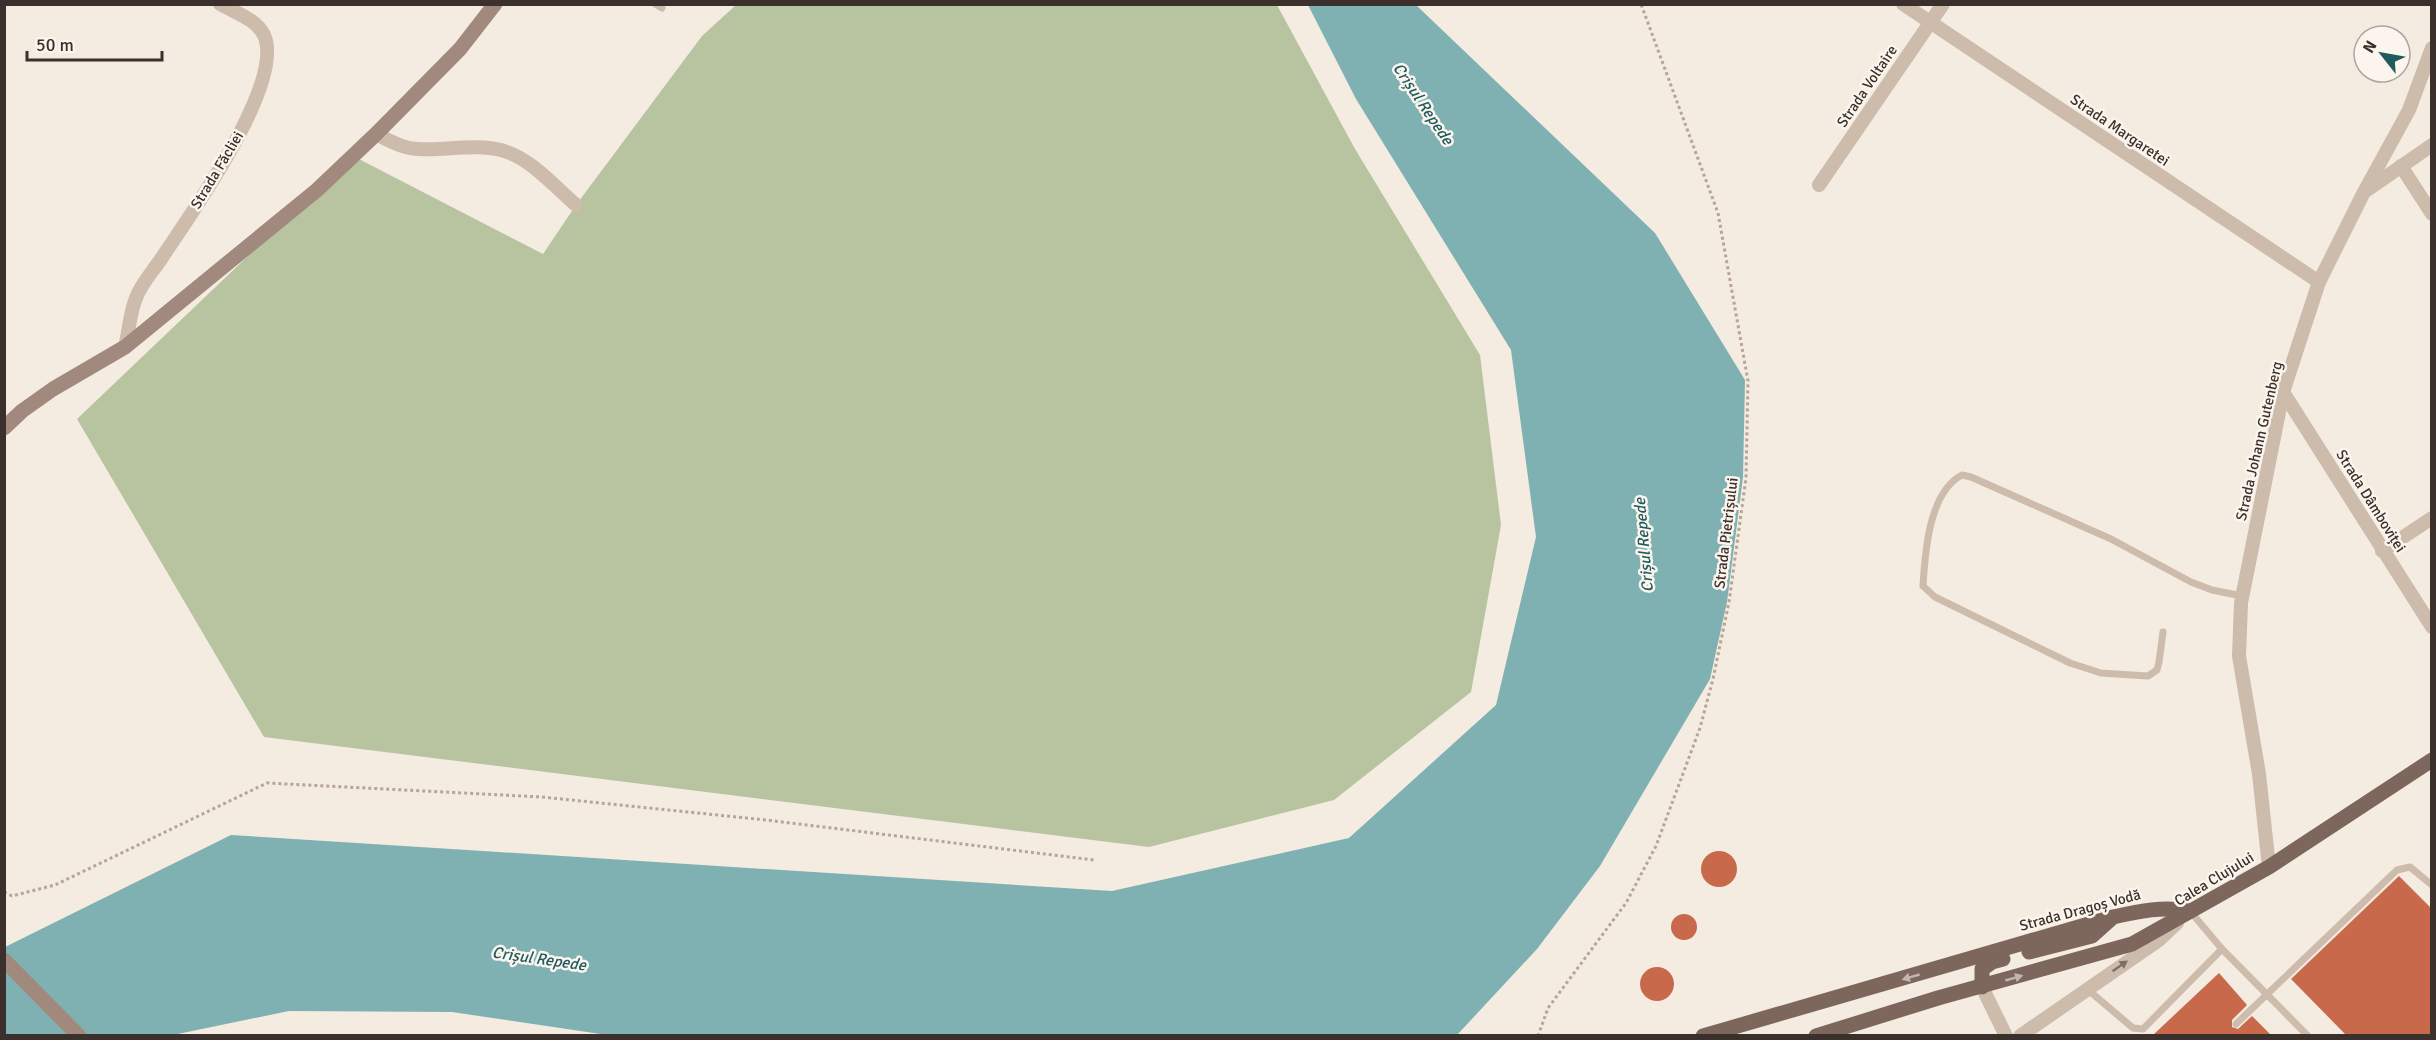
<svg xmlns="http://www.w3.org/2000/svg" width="2436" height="1040" viewBox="0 0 2436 1040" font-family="Signika,sans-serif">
<rect width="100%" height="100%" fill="#f4ebe1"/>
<polygon fill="#b8c4a0" points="736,5 1277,5 1355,149 1480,355 1501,525 1471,692 1334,800 1149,847 264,737 77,419 353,156 543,254 576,205 702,36"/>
<polygon fill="#7fb0b2" points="1308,5 1416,5 1655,233 1745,380 1743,477 1727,602 1710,679 1600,866 1537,949 1457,1035 614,1036 452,1012 289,1011 173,1035 5,1036 5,947 231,835 1112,891 1349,838 1496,705 1536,537 1511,350 1356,99"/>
<g fill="#c8694b">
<circle cx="1719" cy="869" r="18"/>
<polygon points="2399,876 2432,909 2432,1035 2346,1035 2291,979"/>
<circle cx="1684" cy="927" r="13"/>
<circle cx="1657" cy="984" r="17"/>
<polygon points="2219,973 2247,1005 2232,1020 2232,1027 2238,1029 2252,1016 2271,1035 2153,1035"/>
</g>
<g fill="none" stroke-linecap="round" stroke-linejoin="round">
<g stroke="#b9a596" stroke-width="3" stroke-dasharray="3 3" stroke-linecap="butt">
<polyline points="4,892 12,896 55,885 267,783 542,797 766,820 1094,860"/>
<polyline points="1538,1036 1548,1008 1626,903 1656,846 1700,728 1713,679 1729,602 1746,478 1748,381 1718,213 1641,4"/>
</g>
<g stroke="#cdbbac" stroke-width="7">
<polyline points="655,4 662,8"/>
<path d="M2163,632L2159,662L2157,670L2148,676L2101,673L2070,663L1935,597L1923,586C1925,552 1929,492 1962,475L1971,477L2111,539L2191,582L2212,590L2242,596"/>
<polyline points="2190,911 2222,949 2308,1036"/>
<polyline points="2087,989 2133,1028 2143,1029 2222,949"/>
<polyline points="2236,1024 2397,870 2410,867 2432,885"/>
</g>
<g stroke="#cdbbac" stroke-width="14">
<polyline points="1903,4 2319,282"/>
<path d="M376,134C390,141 404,149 419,149C447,151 479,142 507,152C533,161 555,187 576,205"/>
<polyline points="2401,166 2432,214"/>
<polyline points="1819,185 1943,4"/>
<polyline points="2367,190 2432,145"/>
<path d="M125,347C129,331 130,312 136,298C141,284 153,271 161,259C188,218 286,83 264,35C256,19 236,13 220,4"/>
<polyline points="2283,392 2432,627"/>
<polyline points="2382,551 2432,518"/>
<polyline points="2269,867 2259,774 2239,656 2241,603 2283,392 2319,282 2364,192 2409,110 2432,48"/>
<polyline points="1982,987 2006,1036"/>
<polyline points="2020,1036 2159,940 2177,923"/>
</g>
<g stroke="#a18a7d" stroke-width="15">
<polyline points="4,428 22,411 53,389 125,347 317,190 376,134 460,49 495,4"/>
<polyline points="4,960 79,1036"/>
</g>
<g stroke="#7d675c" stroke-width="15">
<polyline points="2029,952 2092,936 2111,919"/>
<polyline points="1982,987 1982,969 1992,962 2003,959"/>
<path d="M1703,1036L2113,917C2140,911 2163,906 2190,911"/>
<polyline points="1816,1036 1938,998 2132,944 2269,867 2432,760"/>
</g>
</g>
<defs><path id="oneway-solid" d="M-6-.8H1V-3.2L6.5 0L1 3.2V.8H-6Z" transform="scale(1.5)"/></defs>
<use fill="#7d6f65" href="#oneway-solid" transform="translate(2120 966) rotate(-35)"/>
<g fill="#c2b5ac">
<use href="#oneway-solid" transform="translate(1911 977) rotate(164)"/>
<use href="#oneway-solid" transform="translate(2014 978) rotate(-16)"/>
</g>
<g text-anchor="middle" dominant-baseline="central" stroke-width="5" stroke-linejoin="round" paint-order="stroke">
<g font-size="15" fill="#3b302b" stroke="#fbf5ee">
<text transform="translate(1867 86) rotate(-56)">Strada Voltaire</text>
<text transform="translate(2120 130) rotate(34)">Strada Margaretei</text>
<text transform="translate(217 170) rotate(-59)">Strada Făcliei</text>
<text transform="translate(2259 441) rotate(-77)">Strada Johann Gutenberg</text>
<text transform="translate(2371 501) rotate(58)">Strada Dâmboviței</text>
<text transform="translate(1726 533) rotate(-83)">Strada Pietrișului</text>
<text transform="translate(2214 879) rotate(-31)">Calea Clujului</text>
<text transform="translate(2080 910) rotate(-15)">Strada Dragoș Vodă</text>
</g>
<g font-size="16" font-style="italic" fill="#1f5a5e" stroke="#fbf5ee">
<text transform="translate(1423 104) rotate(56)">Crișul Repede</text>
<text transform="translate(1644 545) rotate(-95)">Crișul Repede</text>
<text transform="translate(539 959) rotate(8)">Crișul Repede</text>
</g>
</g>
<rect width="2436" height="1040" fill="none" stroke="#3b302b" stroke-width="12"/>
<g transform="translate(2382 54) rotate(301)"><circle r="28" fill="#fbf5ee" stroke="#aea6a0" stroke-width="1.5"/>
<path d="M0-4.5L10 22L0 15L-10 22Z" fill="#1f5a5e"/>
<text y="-9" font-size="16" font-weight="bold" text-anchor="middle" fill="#3b302b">N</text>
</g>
<path d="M27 51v9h135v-9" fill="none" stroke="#3b302b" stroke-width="3"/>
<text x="36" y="51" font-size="18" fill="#3b302b" stroke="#fbf5ee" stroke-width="4.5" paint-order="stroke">50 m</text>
</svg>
